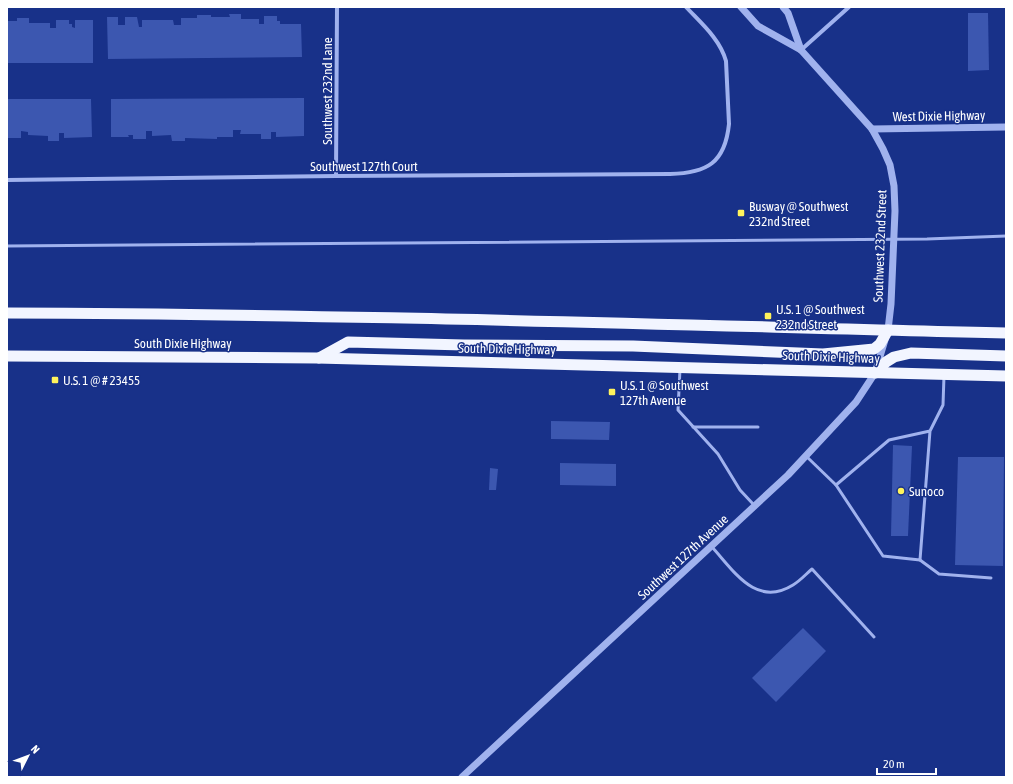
<svg xmlns="http://www.w3.org/2000/svg" width="1013" height="784" viewBox="0 0 1013 784" font-family="'Asap Condensed',sans-serif">
<rect width="100%" height="100%" fill="#183189"/>
<g fill="#3c57b0">
<polygon points="968,13 988,13 989,70 968,71"/>
<polygon points="229,14 241,14 241,19 259,19 259,24 264,24 264,16 277,16 277,21 280,21 280,24 301,24 302,57 108,59 107,17 118,17 118,25 125,25 125,17 137,17 139,27 142,27 142,20 173,20 174,25 181,25 181,18 197,18 197,15 211,15 211,17 230,17"/>
<polygon points="17,18 29,18 29,23 50,23 50,28 56,28 56,20 69,20 69,24 72,24 72,27 75,28 75,20 93,20 93,63 7,63 7,21 17,21"/>
<polygon points="304,98 304,136 276,137 276,132 271,132 271,139 261,139 261,134 240,134 241,130 233,130 233,137 217,137 217,139 185,138 185,141 172,141 171,135 152,136 152,131 146,131 146,139 133,139 133,135 128,135 129,137 111,137 111,99"/>
<polygon points="7,99 91,99 92,137 64,138 64,133 59,133 59,141 48,141 48,136 28,135 28,132 21,131 21,138 7,138"/>
<polygon points="551,421 610,422 609,440 551,439"/>
<polygon points="893,445 912,446 908,536 891,536"/>
<polygon points="958,457 1004,457 1003,566 955,565"/>
<polygon points="560,463 616,464 616,486 560,485"/>
<polygon points="490,468 498,469 496,490 489,490"/>
<polygon points="803,628 826,651 776,702 752,678"/>
</g>
<g fill="none" stroke-linecap="round" stroke-linejoin="round">
<g stroke="#a0b2ee" stroke-width="3">
<polyline points="7,246 927,239 1006,236"/>
<polyline points="680,369 678,410 718,454 740,490 754,505"/>
<polyline points="693,427 758,427"/>
<polyline points="930,431 889,440 836,485 883,556 920,560 930,431 943,405 944,376"/>
<polyline points="806,456 836,485"/>
<path d="M712,547C734,571 756,608 793,585C800,581 806,574 812,569L874,637"/>
<polyline points="920,560 939,574 991,578"/>
</g>
<g stroke="#a0b2ee" stroke-width="4">
<polyline points="801,50 849,7"/>
<polyline points="336,176 337,7"/>
<path d="M7,180L336,176L670,174C707,173 725,163 729,124L726,61C720,39 701,23 686,7"/>
</g>
<g stroke="#a0b2ee" stroke-width="7">
<polyline points="783,7 788,13 801,50"/>
<polyline points="872,129 1006,127"/>
<polyline points="462,777 788,475 856,402 875,373 888,330 891,304 895,211 894,186 890,165 883,149 872,129 801,50 758,26 741,7"/>
</g>
<g stroke="#f2f5ff" stroke-width="11">
<path d="M7,313C340,314 673,325 1006,333"/>
<polyline points="7,356 317,358 1006,376"/>
<polyline points="319,358 348,342 464,345 633,346 823,354 874,349 880,344 888,330"/>
<polyline points="875,373 886,362 894,357 911,353 1006,356"/>
</g>
</g>
<g fill="#fff35c" stroke="#183189" stroke-width="1.5">
<rect x="737" y="209" width="8" height="8" rx="2"/>
<rect x="764" y="312" width="8" height="8" rx="2"/>
<rect x="51" y="376" width="8" height="8" rx="2"/>
<rect x="608" y="388" width="8" height="8" rx="2"/>
<circle cx="901" cy="491" r="4"/>
</g>
<g text-anchor="middle" dominant-baseline="central" stroke-width="3" stroke-linejoin="round" paint-order="stroke">
<g font-size="13" fill="#fff" stroke="#183189">
<text transform="translate(327 91) rotate(-90)">Southwest 232nd Lane</text>
<text transform="translate(939 116) rotate(-1)">West Dixie Highway</text>
<text x="364" y="166">Southwest 127th Court</text>
<text transform="translate(880 246) rotate(-88)">Southwest 232nd Street</text>
<text x="183" y="343">South Dixie Highway</text>
<text transform="translate(507 349) rotate(1)">South Dixie Highway</text>
<text transform="translate(831 357) rotate(2)">South Dixie Highway</text>
<text transform="translate(683 557) rotate(-43)">Southwest 127th Avenue</text>
</g>
<g font-size="13" fill="#fff" stroke="#183189" text-anchor="start">
<text x="749" y="206">Busway @ Southwest<tspan x="749" dy="15">232nd Street</tspan></text>
<text x="776" y="309">U.S. 1 @ Southwest<tspan x="776" dy="15">232nd Street</tspan></text>
<text x="63" y="380">U.S. 1 @ # 23455</text>
<text x="620" y="385">U.S. 1 @ Southwest<tspan x="620" dy="15">127th Avenue</tspan></text>
<text x="909" y="491">Sunoco</text>
</g>
</g>
<rect width="1013" height="784" fill="none" stroke="#ffffff" stroke-width="16"/>
<g transform="translate(28 756) rotate(48)" stroke="#183189" stroke-width="3" paint-order="stroke">
<path d="M0-3L7 15L0 10L-7 15Z" fill="#ffffff"/>
<text y="-6" font-size="11" font-weight="bold" text-anchor="middle" fill="#ffffff">N</text>
</g>
<path d="M877 768v6h59v-6" fill="none" stroke="#ffffff" stroke-width="2"/>
<text x="883" y="768" font-size="12" fill="#ffffff" stroke="#183189" stroke-width="3" paint-order="stroke">20 m</text>
</svg>
